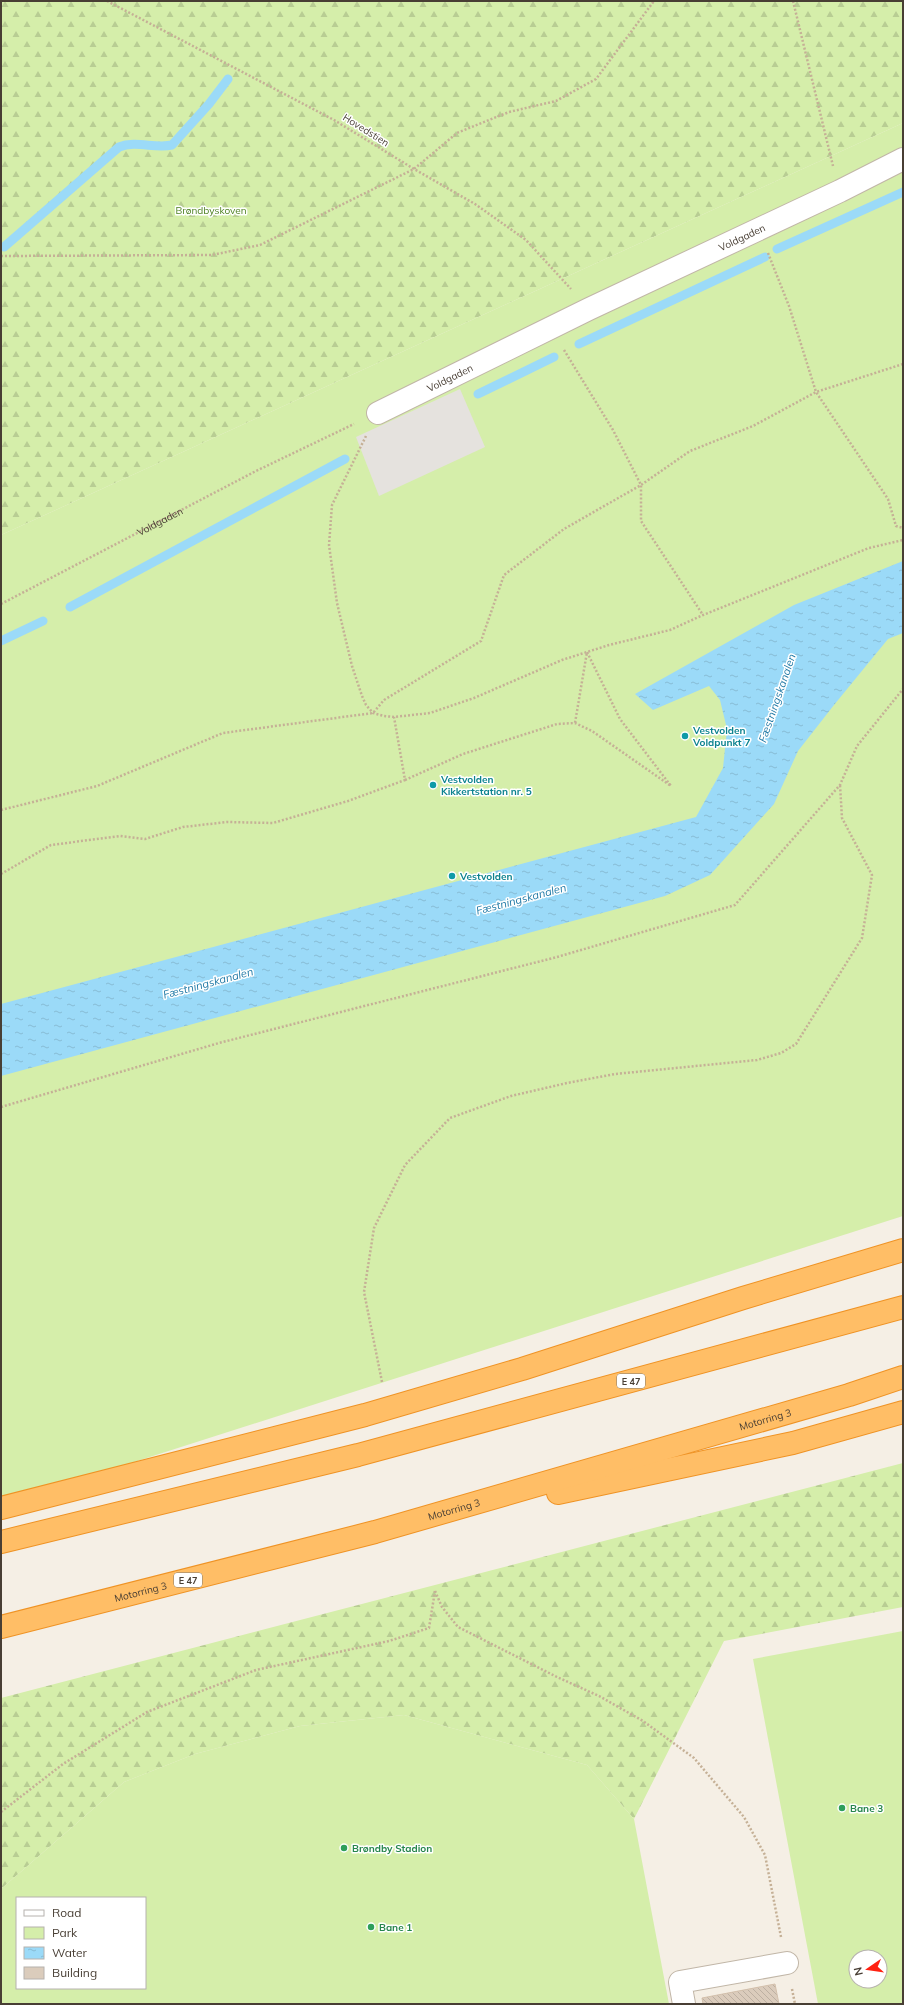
<svg xmlns="http://www.w3.org/2000/svg" width="904" height="2005" viewBox="0 0 904 2005" font-family="Mulish,sans-serif">
<defs>
<pattern id="forest-firs" width="22" height="20" patternUnits="userSpaceOnUse"><rect width="22" height="20" fill="#d5eeaa"/><path d="M5 1l3.5 6h-7zM16 11l3.5 6h-7z" fill="#b8cd93"/></pattern>
<pattern id="water-ripples" width="26" height="14" patternUnits="userSpaceOnUse"><rect width="26" height="14" fill="#9bdaf8"/><path d="M2 4q2-2 4 0t4 0M15 11q2-2 4 0t4 0" fill="none" stroke="#87bcd5"/></pattern>
<pattern id="building-back-hatch" width="6" height="6" patternUnits="userSpaceOnUse"><rect width="6" height="6" fill="#dbccbc"/><path d="M-1 5l2 2M0 0l6 6M5-1l2 2" fill="none" stroke="#bdb0a2"/></pattern>
</defs>
<rect width="100%" height="100%" fill="#f5efe5"/>
<g fill="url(#forest-firs)">
<polygon points="1,1 903,1 903,123 1,535"/>
<polygon points="903,1463 903,1607 724,1641 634,1819 587,1765 404,1715 300,1726 195,1754 124,1782 1,1889 1,1698"/>
</g>
<g fill="#d5eeaa" fill-rule="evenodd">
<polygon points="903,123 903,1216 81,1479 1,1498 1,535"/>
<path d="M903,1631V2004H818L753,1659ZM856,1957H880V1981H856Z"/>
<path d="M404,1715L587,1765L634,1819L669,2004H1V1889L124,1782L195,1754L300,1726ZM17,1898H145V1988H17Z"/>
</g>
<polygon fill="#e5e2de" points="460,389 485,447 379,496 356,437"/>
<polygon fill="url(#water-ripples)" points="903,561 903,633 888,639 834,705 798,751 774,804 710,875 665,896 1,1076 1,1004 696,817 723,768 727,729 720,700 709,686 653,710 635,694 794,605"/>
<g fill="none" stroke-linecap="round" stroke-linejoin="round">
<g stroke="#9bdaf8" stroke-width="9">
<path d="M4,247L119,147C136,140 155,149 172,145L209,104L228,79"/>
<polyline points="777,249 903,192"/>
<polyline points="579,344 765,257"/>
<polyline points="478,394 554,357"/>
<polyline points="70,607 345,459"/>
<polyline points="1,641 43,621"/>
</g>
</g>
<polygon fill="url(#building-back-hatch)" stroke="#d3c0ac" points="775,1984 779,2004 703,2004 702,1998"/>
<g fill="none" stroke-linecap="round" stroke-linejoin="round">
<defs>
<g id="minor">
<path id="s2" d="M378,413L589,309L840,191L903,159"/>
<polyline points="684,2004 680,1982 787,1963"/>
</g>
<g id="highway">
<polyline points="558,1493 793,1443 903,1412"/>
<polyline points="1,1508 365,1415 522,1369 743,1298 903,1250"/>
<polyline points="1,1542 358,1455 903,1307"/>
<path id="s3" d="M1,1627L375,1532L849,1395L903,1377"/>
</g>
</defs>
<use href="#minor" stroke="#c1b6a7" stroke-width="24"/>
<use href="#highway" stroke="#ef9325" stroke-width="24"/>
<g stroke="#c5b096" stroke-width="2.5" stroke-dasharray="2 2" stroke-linecap="butt">
<polyline points="107,1 334,120 414,169 475,204 526,240 571,289"/>
<polyline points="793,1 833,166"/>
<polyline points="768,253 789,306 816,392 888,499 896,526 903,528"/>
<polyline points="1,256 212,255 260,245 414,169 457,133 509,112 556,101 596,79 654,1"/>
<polyline points="564,350 613,430 641,485 641,521 703,615"/>
<polyline points="366,436 332,505 329,545 337,603 352,666 362,696 366,705 373,713 384,716 394,717 430,713 474,698 562,660 609,645 670,630 703,615 869,548 903,540"/>
<path id="s1" d="M1,604L256,471L354,424"/>
<polyline points="405,780 463,754 557,724 575,723 592,731 671,786 620,719 587,652 575,723"/>
<polyline points="1,810 97,786 223,733 373,713 384,700 481,641 504,575 564,529 641,485 690,451 753,426 816,392 903,364"/>
<polyline points="1,874 51,845 120,836 145,839 183,827 227,822 273,823 348,801 405,780 394,717"/>
<polyline points="1,1107 219,1043 557,957 735,905 840,785 857,746 903,689"/>
<polyline points="382,1382 364,1292 374,1228 405,1165 450,1118 511,1096 567,1083 615,1074 757,1060 781,1053 796,1044 862,938 872,875 842,818 840,785"/>
<polyline points="435,1591 442,1607 458,1627 557,1677 599,1696 643,1721 694,1758 744,1817 765,1855 781,1937"/>
<polyline points="1,1812 63,1764 147,1712 256,1670 389,1641 429,1628 435,1591"/>
<polyline points="792,1989 795,2004"/>
</g>
<use href="#minor" stroke="#fff" stroke-width="22"/>
<use href="#highway" stroke="#ffbe66" stroke-width="22"/>
</g>
<g fill="#0f9aa8" stroke="#fff" stroke-width="1.5">
<circle cx="685" cy="736" r="4"/>
<circle cx="433" cy="785" r="4"/>
<circle cx="452" cy="876" r="4"/>
</g>
<g fill="#2e9e5b" stroke="#fff" stroke-width="1.5">
<circle cx="842" cy="1808" r="4"/>
<circle cx="344" cy="1848" r="4"/>
<circle cx="371" cy="1927" r="4"/>
</g>
<g text-anchor="middle" dominant-baseline="central" stroke-width="3" stroke-linejoin="round" paint-order="stroke">
<g fill="#fff" stroke="#7f7871" stroke-width="1">
<rect x="617" y="1374" width="28" height="14" rx="3"/>
<rect x="174" y="1573" width="28" height="14" rx="3"/>
</g>
<g font-size="9" font-weight="bold" fill="#483e34">
<text x="631" y="1381">E 47</text>
<text x="188" y="1580">E 47</text>
</g>
<g font-size="10" fill="#483e34" stroke="#fff">
<text transform="translate(366 130) rotate(32)">Hovedstien</text>
<text stroke="none"><textPath href="#s2" startOffset="404">Voldgaden</textPath></text>
<text stroke="none"><textPath href="#s2" startOffset="80">Voldgaden</textPath></text>
<text stroke="none"><textPath href="#s1" startOffset="179">Voldgaden</textPath></text>
<text stroke="none"><textPath href="#s3" startOffset="792">Motorring 3</textPath></text>
<text stroke="none"><textPath href="#s3" startOffset="468">Motorring 3</textPath></text>
<text stroke="none"><textPath href="#s3" startOffset="144">Motorring 3</textPath></text>
</g>
<g font-size="10" fill="#4d8121" stroke="#fff">
<text x="211" y="210">Brøndbyskoven</text>
</g>
<g font-size="10" font-weight="bold" fill="#0d838f" stroke="#fff" text-anchor="start">
<text x="693" y="730">Vestvolden<tspan x="693" dy="12">Voldpunkt 7</tspan></text>
<text x="441" y="779">Vestvolden<tspan x="441" dy="12">Kikkertstation nr. 5</tspan></text>
<text x="460" y="876">Vestvolden</text>
</g>
<g font-size="10" font-weight="bold" fill="#27864d" stroke="#fff" text-anchor="start">
<text x="850" y="1808">Bane 3</text>
<text x="352" y="1848">Brøndby Stadion</text>
<text x="379" y="1927">Bane 1</text>
</g>
<g font-size="11" font-style="italic" fill="#1f79a6" stroke="#fff">
<text transform="translate(777 698) rotate(-71)">Fæstningskanalen</text>
<text transform="translate(521 899) rotate(-15)">Fæstningskanalen</text>
<text transform="translate(208 983) rotate(-15)">Fæstningskanalen</text>
</g>
</g>
<rect width="904" height="2005" fill="none" stroke="#483e34" stroke-width="4"/>
<rect x="16" y="1897" width="130" height="92" fill="#ffffff" stroke="#b6b2ae"/>
<rect x="24" y="1910" width="20" height="6" fill="#ffffff" stroke="#b6b2ae"/>
<text x="52" y="1917" font-size="12" fill="#483e34">Road</text>
<rect x="24" y="1927" width="20" height="12" fill="#d5eeaa" stroke="#b6b2ae"/>
<text x="52" y="1937" font-size="12" fill="#483e34">Park</text>
<rect x="24" y="1947" width="20" height="12" fill="url(#water-ripples)" stroke="#b6b2ae"/>
<text x="52" y="1957" font-size="12" fill="#483e34">Water</text>
<rect x="24" y="1967" width="20" height="12" fill="#dbccbc" stroke="#b6b2ae"/>
<text x="52" y="1977" font-size="12" fill="#483e34">Building</text>
<g transform="translate(868 1969) rotate(257)"><circle r="19" fill="#ffffff" stroke="#b6b2ae"/>
<path d="M0-3L7 15L0 10L-7 15Z" fill="#ff2112"/>
<text y="-6" font-size="11" font-weight="bold" text-anchor="middle" fill="#483e34">N</text>
</g>
</svg>
